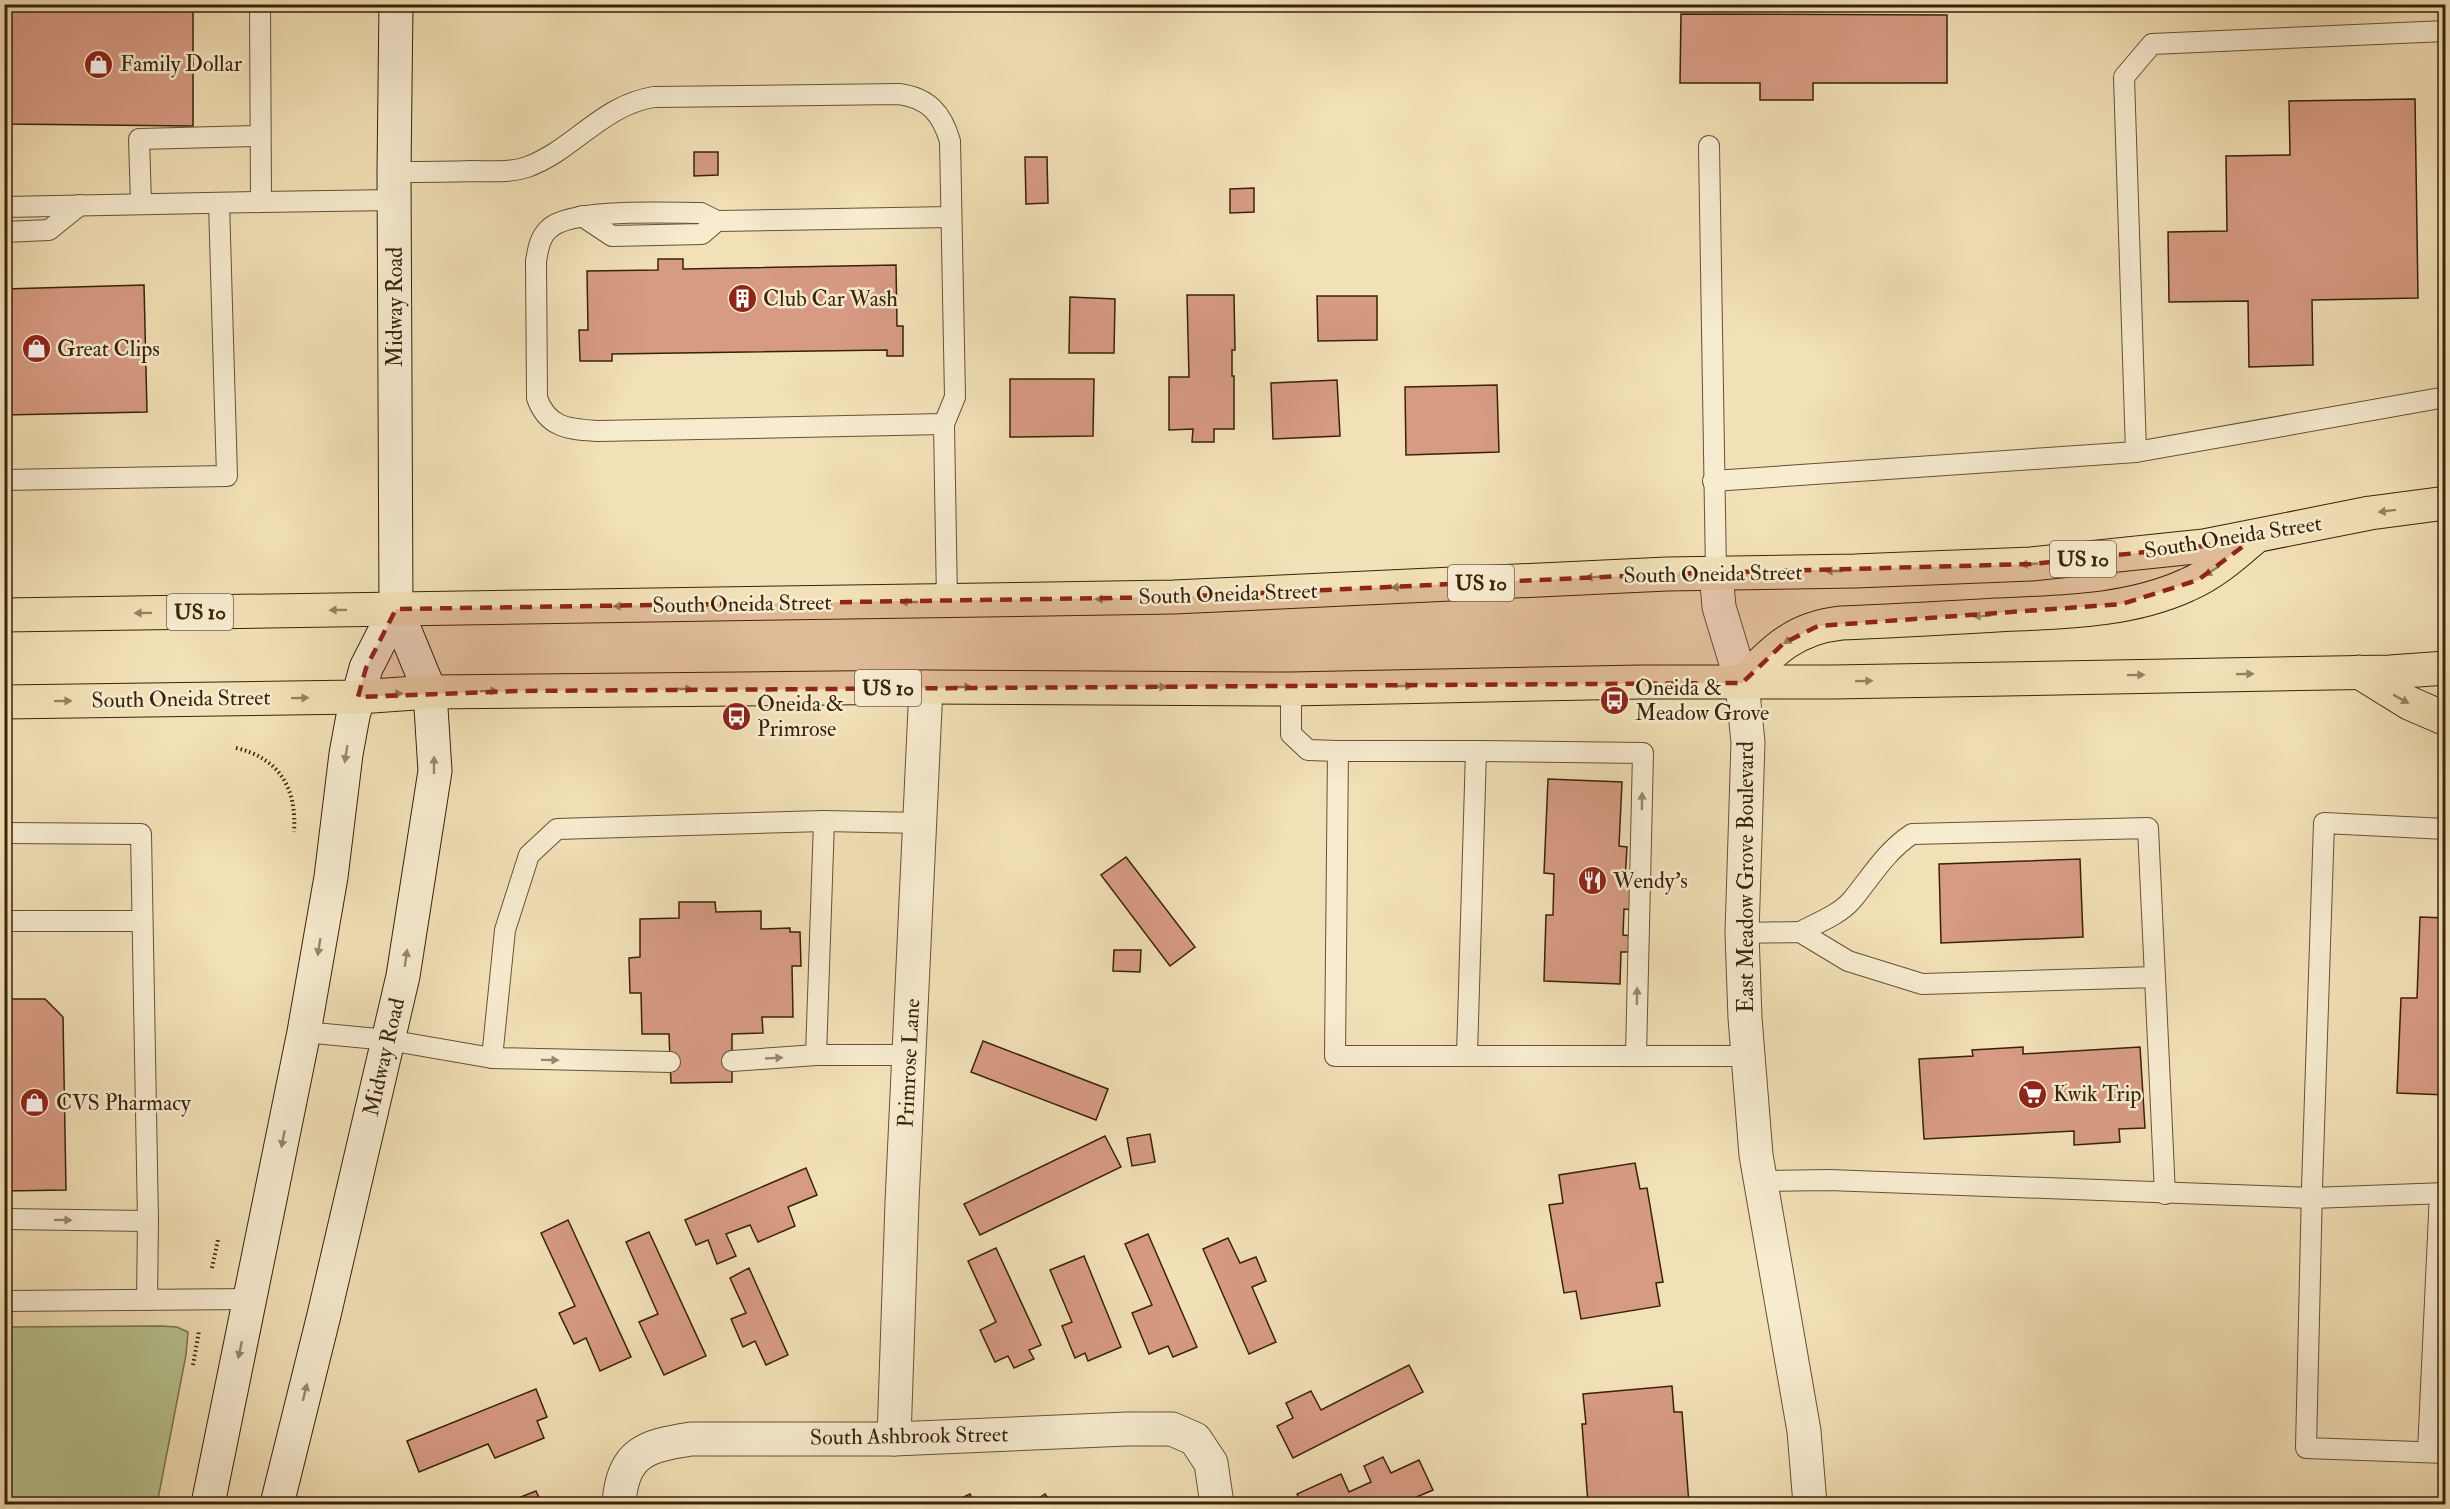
<svg xmlns="http://www.w3.org/2000/svg" width="2450" height="1509" viewBox="0 0 2450 1509" font-family="'IM FELL Double Pica',serif">
<rect width="100%" height="100%" fill="#f2e0b6"/>
<filter id="stains"><feTurbulence type="fractalNoise" baseFrequency=".00333" numOctaves="4"/><feColorMatrix values="0 0 0 0 .2 0 0 0 0 .09 0 0 0 0 .02 0 0 0 .5 -.17"/></filter>
<radialGradient id="worn" r=".72"><stop offset=".6" stop-color="#630" stop-opacity="0"/><stop offset="1" stop-color="#630" stop-opacity=".3"/></radialGradient>
<polygon fill="#b7c390" stroke="#78734c" stroke-width="1.5" points="161,1326 177,1327 188,1332 186,1355 157,1504 5,1504 5,1327"/>
<g fill="#d79b84" stroke="#382309" stroke-width="1.5">
<polygon points="4,4 193,4 193,126 4,124"/>
<polygon points="1681,14 1947,15 1947,83 1813,83 1813,100 1760,100 1760,83 1680,83"/>
<polygon points="2415,99 2418,298 2312,300 2313,365 2249,367 2248,301 2169,302 2168,232 2227,231 2226,156 2290,155 2289,101"/>
<polygon points="694,152 718,152 718,175 694,176"/>
<polygon points="1025,157 1047,157 1048,203 1026,204"/>
<polygon points="1254,188 1254,212 1230,213 1230,189"/>
<polygon points="658,259 683,259 683,269 896,265 897,326 903,326 903,356 887,356 887,350 612,354 612,361 580,361 579,330 588,330 587,271 658,270"/>
<polygon points="144,285 147,412 4,415 4,289"/>
<polygon points="1187,295 1234,295 1235,350 1232,350 1232,376 1234,376 1234,429 1214,429 1214,442 1192,442 1193,429 1169,430 1169,377 1189,377"/>
<polygon points="1317,296 1377,296 1377,340 1318,341"/>
<polygon points="1070,297 1115,299 1114,353 1069,353"/>
<polygon points="1010,379 1094,379 1093,436 1010,437"/>
<polygon points="1337,380 1340,436 1273,439 1271,383"/>
<polygon points="1497,385 1499,452 1406,455 1405,387"/>
<polygon points="1548,779 1622,782 1619,846 1627,847 1625,881 1634,882 1633,910 1624,909 1623,935 1632,936 1632,952 1621,952 1620,984 1544,981 1546,915 1553,915 1554,874 1544,873"/>
<polygon points="1126,857 1195,947 1170,966 1101,875"/>
<polygon points="2080,859 2083,937 1941,943 1939,864"/>
<polygon points="679,902 715,902 716,912 761,911 761,929 790,928 790,932 800,932 801,966 792,966 793,1017 762,1017 763,1033 732,1034 732,1082 671,1083 669,1034 642,1034 641,993 630,993 629,958 640,957 640,919 679,918"/>
<polygon points="2420,917 2446,918 2446,1095 2397,1093 2401,998 2417,998"/>
<polygon points="1114,950 1141,950 1140,972 1113,971"/>
<polygon points="4,999 45,999 63,1017 66,1190 4,1191"/>
<polygon points="983,1041 1108,1089 1096,1120 971,1072"/>
<polygon points="2023,1047 2023,1054 2140,1047 2145,1128 2119,1129 2120,1142 2074,1145 2074,1131 1924,1139 1919,1059 1973,1056 1972,1050"/>
<polygon points="1150,1134 1155,1162 1132,1166 1127,1138"/>
<polygon points="1105,1136 1121,1167 980,1235 964,1204"/>
<polygon points="1635,1163 1640,1189 1647,1188 1663,1282 1656,1283 1660,1306 1581,1319 1576,1291 1564,1293 1549,1205 1563,1203 1559,1175"/>
<polygon points="806,1168 817,1195 788,1207 795,1226 758,1242 750,1225 726,1234 736,1256 717,1264 708,1240 696,1245 685,1220"/>
<polygon points="568,1220 631,1357 600,1371 586,1338 574,1344 559,1313 575,1306 541,1233"/>
<polygon points="649,1232 706,1356 664,1375 639,1322 658,1314 626,1242"/>
<polygon points="1148,1234 1197,1347 1173,1357 1168,1346 1149,1354 1132,1313 1152,1305 1125,1244"/>
<polygon points="1228,1238 1240,1263 1256,1257 1266,1281 1252,1287 1276,1342 1249,1354 1203,1249"/>
<polygon points="996,1248 1041,1345 1029,1350 1034,1359 1014,1368 1008,1356 995,1362 980,1330 996,1322 968,1261"/>
<polygon points="1084,1256 1121,1347 1088,1361 1085,1353 1075,1358 1062,1326 1072,1322 1050,1270"/>
<polygon points="749,1268 788,1355 766,1365 755,1341 743,1347 731,1319 746,1313 730,1278"/>
<polygon points="1409,1365 1423,1392 1293,1458 1277,1426 1293,1418 1286,1403 1311,1391 1321,1410"/>
<polygon points="1672,1386 1674,1412 1682,1412 1689,1504 1588,1504 1582,1424 1586,1424 1583,1394"/>
<polygon points="536,1389 547,1417 537,1421 544,1438 495,1458 488,1444 419,1472 407,1441"/>
<polygon points="1383,1457 1391,1473 1419,1460 1433,1490 1400,1504 1302,1504 1297,1494 1341,1474 1349,1492 1371,1482 1364,1466"/>
<polygon points="536,1491 542,1504 503,1504"/>
<polygon points="970,1494 975,1504 949,1504"/>
<polygon points="1045,1494 1052,1504 1030,1504"/>
</g>
<g fill="none" stroke-linecap="round" stroke-linejoin="round">
<defs>
<g id="lane">
<polyline points="260,4 261,202 394,200"/>
<polyline points="1709,146 1716,573"/>
<path d="M394,172C420,172 446,172 472,171C490,171 510,173 527,167C574,150 602,105 654,97L899,94C929,98 942,114 950,141L955,397L944,424L947,602"/>
<polyline points="141,203 139,139 260,136"/>
<polyline points="4,207 261,202"/>
<polyline points="582,216 612,236 702,234 717,221"/>
<polyline points="4,232 49,230 80,205"/>
<path d="M944,424L598,431C570,429 548,429 537,398L536,261C538,249 540,236 550,228C572,208 668,213 701,213L717,221L951,217"/>
<polyline points="2136,452 2124,77 2152,44 2446,31"/>
<polyline points="4,480 227,476 219,203"/>
<polyline points="1713,481 2136,452 2446,397"/>
<polyline points="1291,689 1291,734 1308,750 1338,751 1335,1056 1748,1056"/>
<polyline points="1338,751 1476,751 1467,1055"/>
<polyline points="1476,751 1643,753 1636,1055"/>
<polyline points="2446,829 2324,823 2312,1188 2306,1448 2446,1453"/>
<polyline points="4,833 141,834 148,1221 147,1300"/>
<polyline points="4,921 141,921"/>
<path d="M1800,932C1817,923 1839,915 1852,900C1871,877 1886,851 1912,834L2148,828L2155,977"/>
<polyline points="1742,933 1800,932 1848,961 1922,984 2155,977 2165,1194"/>
<polyline points="304,1032 388,1040 492,1058 505,930 529,855 557,829 824,821"/>
<polyline points="910,1055 816,1055 824,821 920,823"/>
<polyline points="492,1058 670,1062"/>
<polyline points="732,1061 816,1055"/>
<polyline points="1759,1181 1829,1180 2312,1198 2446,1193"/>
<polyline points="4,1219 148,1221"/>
<polyline points="4,1301 251,1299"/>
<polyline points="2428,1452 2440,1193"/>
</g>
<g id="street">
<polyline points="1716,573 1719,607 1742,683 1748,742 1742,933 1745,1018 1756,1155 1804,1431 1810,1504"/>
<polyline points="894,1439 902,1202 926,687"/>
<path d="M619,1504C622,1453 645,1446 691,1439H894L1127,1429H1172L1195,1439L1211,1463L1217,1504"/>
</g>
<g id="secondary">
<polyline points="208,1504 304,1032 331,877 346,754 353,716 366,668 396,609"/>
<polyline points="277,1504 324,1315 403,976 435,771 430,692 396,609 394,172 396,4"/>
</g>
<g id="highway">
<polyline points="4,615 1174,597 1667,574 1855,571 2031,564 2204,546 2370,513 2446,503"/>
<polyline points="2359,672 2409,703 2446,719"/>
<path d="M1742,683C1773,650 1795,628 1841,623C1893,621 1945,618 1997,615C2061,612 2128,612 2187,585C2213,574 2233,556 2254,538"/>
<polyline points="4,702 358,697 430,692 926,687 1291,689 1642,682 1833,682 2390,672 2446,668"/>
</g>
</defs>
<use href="#lane" stroke="#665234" stroke-width="22"/>
<use href="#street" stroke="#665234" stroke-width="35"/>
<use href="#secondary" stroke="#382309" stroke-width="35"/>
<use href="#highway" stroke="#382309" stroke-width="35"/>
<g stroke="#382309" stroke-width="4" stroke-dasharray="1.5 3" stroke-linecap="butt">
<path d="M236,748C279,758 297,788 294,832"/>
<polyline points="212,1268 218,1240"/>
<polyline points="193,1365 199,1331"/>
</g>
<use href="#lane" stroke="#f7ebd0" stroke-width="20"/>
<use href="#street" stroke="#f7ebd0" stroke-width="33"/>
<use href="#secondary" stroke="#f7ebd0" stroke-width="33"/>
<use href="#highway" stroke="#f2e0b6" stroke-width="33"/>
</g>
<defs><path id="oneway-solid" d="M-6-.8H1V-3.2L6.5 0L1 3.2V.8H-6Z" transform="scale(1.5)"/></defs>
<g fill="#958260">
<use href="#oneway-solid" transform="translate(2387 511) rotate(173)"/>
<use href="#oneway-solid" transform="translate(2029 564) rotate(176)"/>
<use href="#oneway-solid" transform="translate(1834 571) rotate(180)"/>
<use href="#oneway-solid" transform="translate(2212 571) rotate(147)"/>
<use href="#oneway-solid" transform="translate(1594 577) rotate(177)"/>
<use href="#oneway-solid" transform="translate(1400 587) rotate(177)"/>
<use href="#oneway-solid" transform="translate(1104 599) rotate(179)"/>
<use href="#oneway-solid" transform="translate(909 602) rotate(180)"/>
<use href="#oneway-solid" transform="translate(622 606) rotate(179)"/>
<use href="#oneway-solid" transform="translate(338 610) rotate(179)"/>
<use href="#oneway-solid" transform="translate(143 613) rotate(179)"/>
<use href="#oneway-solid" transform="translate(1982 616) rotate(177)"/>
<use href="#oneway-solid" transform="translate(1791 639) rotate(147)"/>
<use href="#oneway-solid" transform="translate(2245 674) rotate(-1)"/>
<use href="#oneway-solid" transform="translate(2136 675) rotate(-1)"/>
<use href="#oneway-solid" transform="translate(1864 681) rotate(-1)"/>
<use href="#oneway-solid" transform="translate(1404 686) rotate(-1)"/>
<use href="#oneway-solid" transform="translate(963 687)"/>
<use href="#oneway-solid" transform="translate(1158 687)"/>
<use href="#oneway-solid" transform="translate(684 689)"/>
<use href="#oneway-solid" transform="translate(489 691) rotate(-1)"/>
<use href="#oneway-solid" transform="translate(394 694) rotate(-4)"/>
<use href="#oneway-solid" transform="translate(300 698) rotate(-1)"/>
<use href="#oneway-solid" transform="translate(2401 699) rotate(29)"/>
<use href="#oneway-solid" transform="translate(63 701) rotate(-1)"/>
</g>
<g fill="#98876c">
<use href="#oneway-solid" transform="translate(346 754) rotate(99)"/>
<use href="#oneway-solid" transform="translate(434 765) rotate(-90)"/>
<use href="#oneway-solid" transform="translate(1642 801) rotate(-89)"/>
<use href="#oneway-solid" transform="translate(319 947) rotate(99)"/>
<use href="#oneway-solid" transform="translate(406 958) rotate(-82)"/>
<use href="#oneway-solid" transform="translate(1637 996) rotate(-89)"/>
<use href="#oneway-solid" transform="translate(774 1058) rotate(-3)"/>
<use href="#oneway-solid" transform="translate(550 1060) rotate(1)"/>
<use href="#oneway-solid" transform="translate(283 1139) rotate(101)"/>
<use href="#oneway-solid" transform="translate(63 1220) rotate(1)"/>
<use href="#oneway-solid" transform="translate(240 1350) rotate(102)"/>
<use href="#oneway-solid" transform="translate(305 1392) rotate(-76)"/>
</g>
<path fill="#8f2418" fill-opacity="0.2" stroke="#8f2418" stroke-width="4.5" stroke-dasharray="12 8" stroke-linejoin="round" d="M2258,535L2198,580L2122,604L1818,626L1784,643L1742,683L517,691L358,697L366,668L396,609L1174,597L1667,574L2031,564L2204,546Z"/>
<defs>
<symbol id="shop-disc" viewBox="-11 -11 22 22"><circle r="9.5" fill="#8f2418" stroke="#f7ebd0"/><path d="M-5-2.5h2.3a2.7 3.5 0 0 1 5.4 0H5L5.5 6h-11ZM-1.5-2.5h3a1.5 2.3 0 0 0-3 0Z" fill="#fff"/></symbol>
<symbol id="building-disc" viewBox="-11 -11 22 22"><circle r="9.5" fill="#8f2418" stroke="#f7ebd0"/><path d="M-4-6H4V6H1V3H-1V6H-4ZM-2.5-4.3h1.7v1.8h-1.7ZM.8-4.3h1.7v1.8H.8ZM-2.5-1h1.7V.8h-1.7ZM.8-1h1.7V.8H.8Z" fill="#fff"/></symbol>
<symbol id="bus-disc" viewBox="-11 -11 22 22"><circle r="9.5" fill="#8f2418" stroke="#f7ebd0"/><path d="M-5-6H5V4H4V6H2V4H-2V6H-4V4H-5ZM-3.5-4V0h7V-4ZM-3.5 1.2v1.5H-2V1.2ZM2 1.2v1.5H3.5V1.2Z" fill="#fff"/></symbol>
<symbol id="restaurant-disc" viewBox="-11 -11 22 22"><circle r="9.5" fill="#8f2418" stroke="#f7ebd0"/><path d="M-5-6h1v4h1v-4h1v4h1v-4h1v5L-1.5 .5V6h-2V.5L-5-1ZM5-6V6H3V1.5H1.5Q1.5-4 5-6Z" fill="#fff"/></symbol>
<symbol id="supermarket-disc" viewBox="-11 -11 22 22"><circle r="9.5" fill="#8f2418" stroke="#f7ebd0"/><path d="M-6-5.5h2.5l.6 2H6L4.5 2H-2.5L-4.4-4H-6ZM-1.5 3.2a1.3 1.3 0 1 0 .1 0ZM3 3.2a1.3 1.3 0 1 0 .1 0Z" fill="#fff"/></symbol>
</defs>
<g fill-rule="evenodd">
<use href="#shop-disc" x="82" y="48" width="33" height="33"/>
<use href="#building-disc" x="726" y="282" width="33" height="33"/>
<use href="#shop-disc" x="20" y="332" width="33" height="33"/>
<use href="#bus-disc" x="1598" y="684" width="33" height="33"/>
<use href="#bus-disc" x="720" y="700" width="33" height="33"/>
<use href="#restaurant-disc" x="1576" y="864" width="33" height="33"/>
<use href="#supermarket-disc" x="2016" y="1078" width="33" height="33"/>
<use href="#shop-disc" x="18" y="1086" width="33" height="33"/>
</g>
<g text-anchor="middle" dominant-baseline="central" stroke-width="5" stroke-linejoin="round" paint-order="stroke">
<g fill="#f7ebd0" stroke="#715f45" stroke-width="1.5">
<rect x="2050" y="541" width="66" height="36" rx="4.5"/>
<rect x="1448" y="565" width="66" height="36" rx="4.5"/>
<rect x="167" y="594" width="66" height="36" rx="4.5"/>
<rect x="855" y="670" width="66" height="36" rx="4.5"/>
</g>
<g font-size="21" font-weight="bold" fill="#382309">
<text x="2083" y="559">US 10</text>
<text x="1481" y="583">US 10</text>
<text x="200" y="612">US 10</text>
<text x="888" y="688">US 10</text>
</g>
<g font-size="22" fill="#382309" stroke="#f7ebd0" text-anchor="start">
<text x="120" y="64">Family Dollar</text>
<text x="763" y="299">Club Car Wash</text>
<text x="57" y="349">Great Clips</text>
<text x="1635" y="688">Oneida &amp;<tspan x="1635" dy="25">Meadow Grove</tspan></text>
<text x="757" y="704">Oneida &amp;<tspan x="757" dy="25">Primrose</tspan></text>
<text x="1613" y="881">Wendy's</text>
<text x="2053" y="1094">Kwik Trip</text>
<text x="56" y="1103">CVS Pharmacy</text>
</g>
<g font-size="22" fill="#382309" stroke="#f7ebd0">
<text transform="translate(395 307) rotate(-90)">Midway Road</text>
<text transform="translate(2233 537) rotate(-9)">South Oneida Street</text>
<text transform="translate(1713 574) rotate(-1)">South Oneida Street</text>
<text transform="translate(1228 594) rotate(-2)">South Oneida Street</text>
<text transform="translate(742 604) rotate(-1)">South Oneida Street</text>
<text transform="translate(181 699) rotate(-1)">South Oneida Street</text>
<text transform="translate(1746 877) rotate(-90)">East Meadow Grove Boulevard</text>
<text transform="translate(384 1057) rotate(-77)">Midway Road</text>
<text transform="translate(909 1063) rotate(-87)">Primrose Lane</text>
<text transform="translate(909 1436) rotate(-1)">South Ashbrook Street</text>
</g>
</g>
<rect width="2450" height="1509" fill="none" stroke="#f2e0b6" stroke-width="24"/>
<rect x="6" y="6" width="2438" height="1497" fill="none" stroke="#382309" stroke-width="3"/>
<rect x="12" y="12" width="2426" height="1485" fill="none" stroke="#382309" stroke-width="1.5"/>
<rect width="100%" height="100%" filter="url(#stains)"/>
<rect width="100%" height="100%" fill="url(#worn)"/>
</svg>
